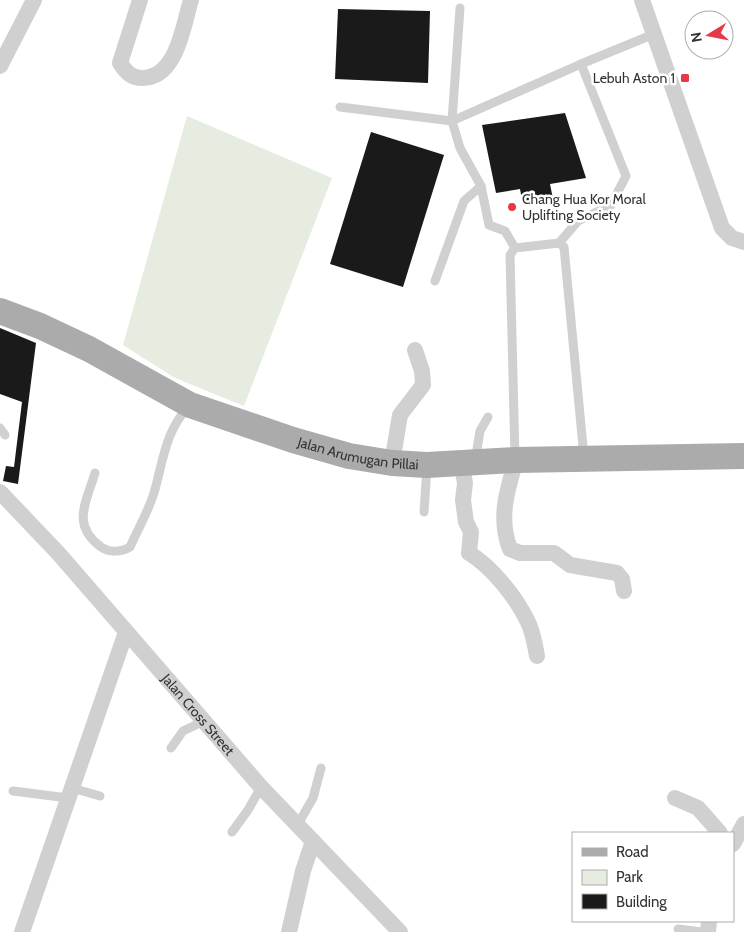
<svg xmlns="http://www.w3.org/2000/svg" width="744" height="932" viewBox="0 0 744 932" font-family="Cabin,sans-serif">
<rect width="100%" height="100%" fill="#fff"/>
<polygon fill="#e6ecdf" points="187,116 332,178 244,406 175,378 123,345"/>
<g fill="#1a1a1a">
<polygon points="338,9 430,11 428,83 335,79"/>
<polygon points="565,113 586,178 550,184 553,199 523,205 520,189 496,193 482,125"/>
<polygon points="371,132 444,155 403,287 330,264"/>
<polygon points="0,328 36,343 18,484 3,481 6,466 14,467 22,402 0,394"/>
</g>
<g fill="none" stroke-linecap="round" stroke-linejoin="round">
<g stroke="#d0d0d0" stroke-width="9">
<polyline points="460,8 452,121 460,148 481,186 489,225 505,231 515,248"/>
<polyline points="340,107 452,121 581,64"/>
<polyline points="559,243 578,221 611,205 626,176 581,64 654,34"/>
<polyline points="435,281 464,201 481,186"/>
<polyline points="0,428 5,435"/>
<polyline points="515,458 510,255 515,248 559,243 564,247 584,457"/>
<polyline points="475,461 480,431 488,417"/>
<path d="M95,473C86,503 71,525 101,547C110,553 121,552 130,547C138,529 148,512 154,493C163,462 165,432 188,407"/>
<polyline points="424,512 427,467"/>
<polyline points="171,748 183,731 204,721"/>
<polyline points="72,788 100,796"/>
<polyline points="13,791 68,798"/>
<polyline points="297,826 313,798 321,768"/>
<polyline points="232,832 248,810 261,787"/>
<polyline points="678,929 702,932"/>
</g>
<g stroke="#d0d0d0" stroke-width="16">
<path d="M140,0L120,63C126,72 131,78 142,78C177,78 183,26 191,0"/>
<polyline points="642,0 722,228 732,238 744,242"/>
<polyline points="0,66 34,0"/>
<path d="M516,460C507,491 498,518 510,549L520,553H554L570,565L617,573L622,579L624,591"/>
<polyline points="392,463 400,415 423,385 422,371 415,350"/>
<path d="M462,465L465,483L463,500L466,522L471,532L469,553C492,567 516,597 528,622C533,632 535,645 537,656"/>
<path id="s1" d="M0,492L59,554L261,787L400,932"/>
<polyline points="675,798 698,808 720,833"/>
<polyline points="733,844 744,824"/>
<polyline points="22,932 126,632"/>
<polyline points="289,932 303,871 313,841"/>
<polyline points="708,932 709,921"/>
</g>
<path stroke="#ababab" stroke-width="26" id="s2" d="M0,311L40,326L89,349L190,405L293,440L349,456L392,463L427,465L516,460L744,456"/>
</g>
<g fill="#e63946" stroke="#fff" stroke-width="2">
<rect x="680" y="73" width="10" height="10" rx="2.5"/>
<circle cx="512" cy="207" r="5"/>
</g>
<g text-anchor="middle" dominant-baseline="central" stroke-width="5" stroke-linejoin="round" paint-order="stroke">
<g font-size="14" fill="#333" stroke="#fff" text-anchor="end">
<text x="675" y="78">Lebuh Aston 1</text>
<text x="522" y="199" text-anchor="start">Chang Hua Kor Moral<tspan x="522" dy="16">Uplifting Society</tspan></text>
</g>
<g font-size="14" fill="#333" stroke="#fff">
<text stroke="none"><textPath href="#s2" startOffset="388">Jalan Arumugan Pillai</textPath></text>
<text stroke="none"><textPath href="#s1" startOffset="298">Jalan Cross Street</textPath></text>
</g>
</g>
<rect x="572" y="832" width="162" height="90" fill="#ffffff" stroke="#adadad"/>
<rect x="582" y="848" width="25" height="8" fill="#ababab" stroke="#adadad"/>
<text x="616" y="857" font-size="15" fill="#333333">Road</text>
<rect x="582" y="870" width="25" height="15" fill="#e6ecdf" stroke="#adadad"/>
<text x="616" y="882" font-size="15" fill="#333333">Park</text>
<rect x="582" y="894" width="25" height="15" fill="#1a1a1a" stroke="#adadad"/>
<text x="616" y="907" font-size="15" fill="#333333">Building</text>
<g transform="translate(709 35) rotate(260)"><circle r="24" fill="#ffffff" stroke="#adadad"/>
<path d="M0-4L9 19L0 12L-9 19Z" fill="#e63946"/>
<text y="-8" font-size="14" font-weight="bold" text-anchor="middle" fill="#333333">N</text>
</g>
</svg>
